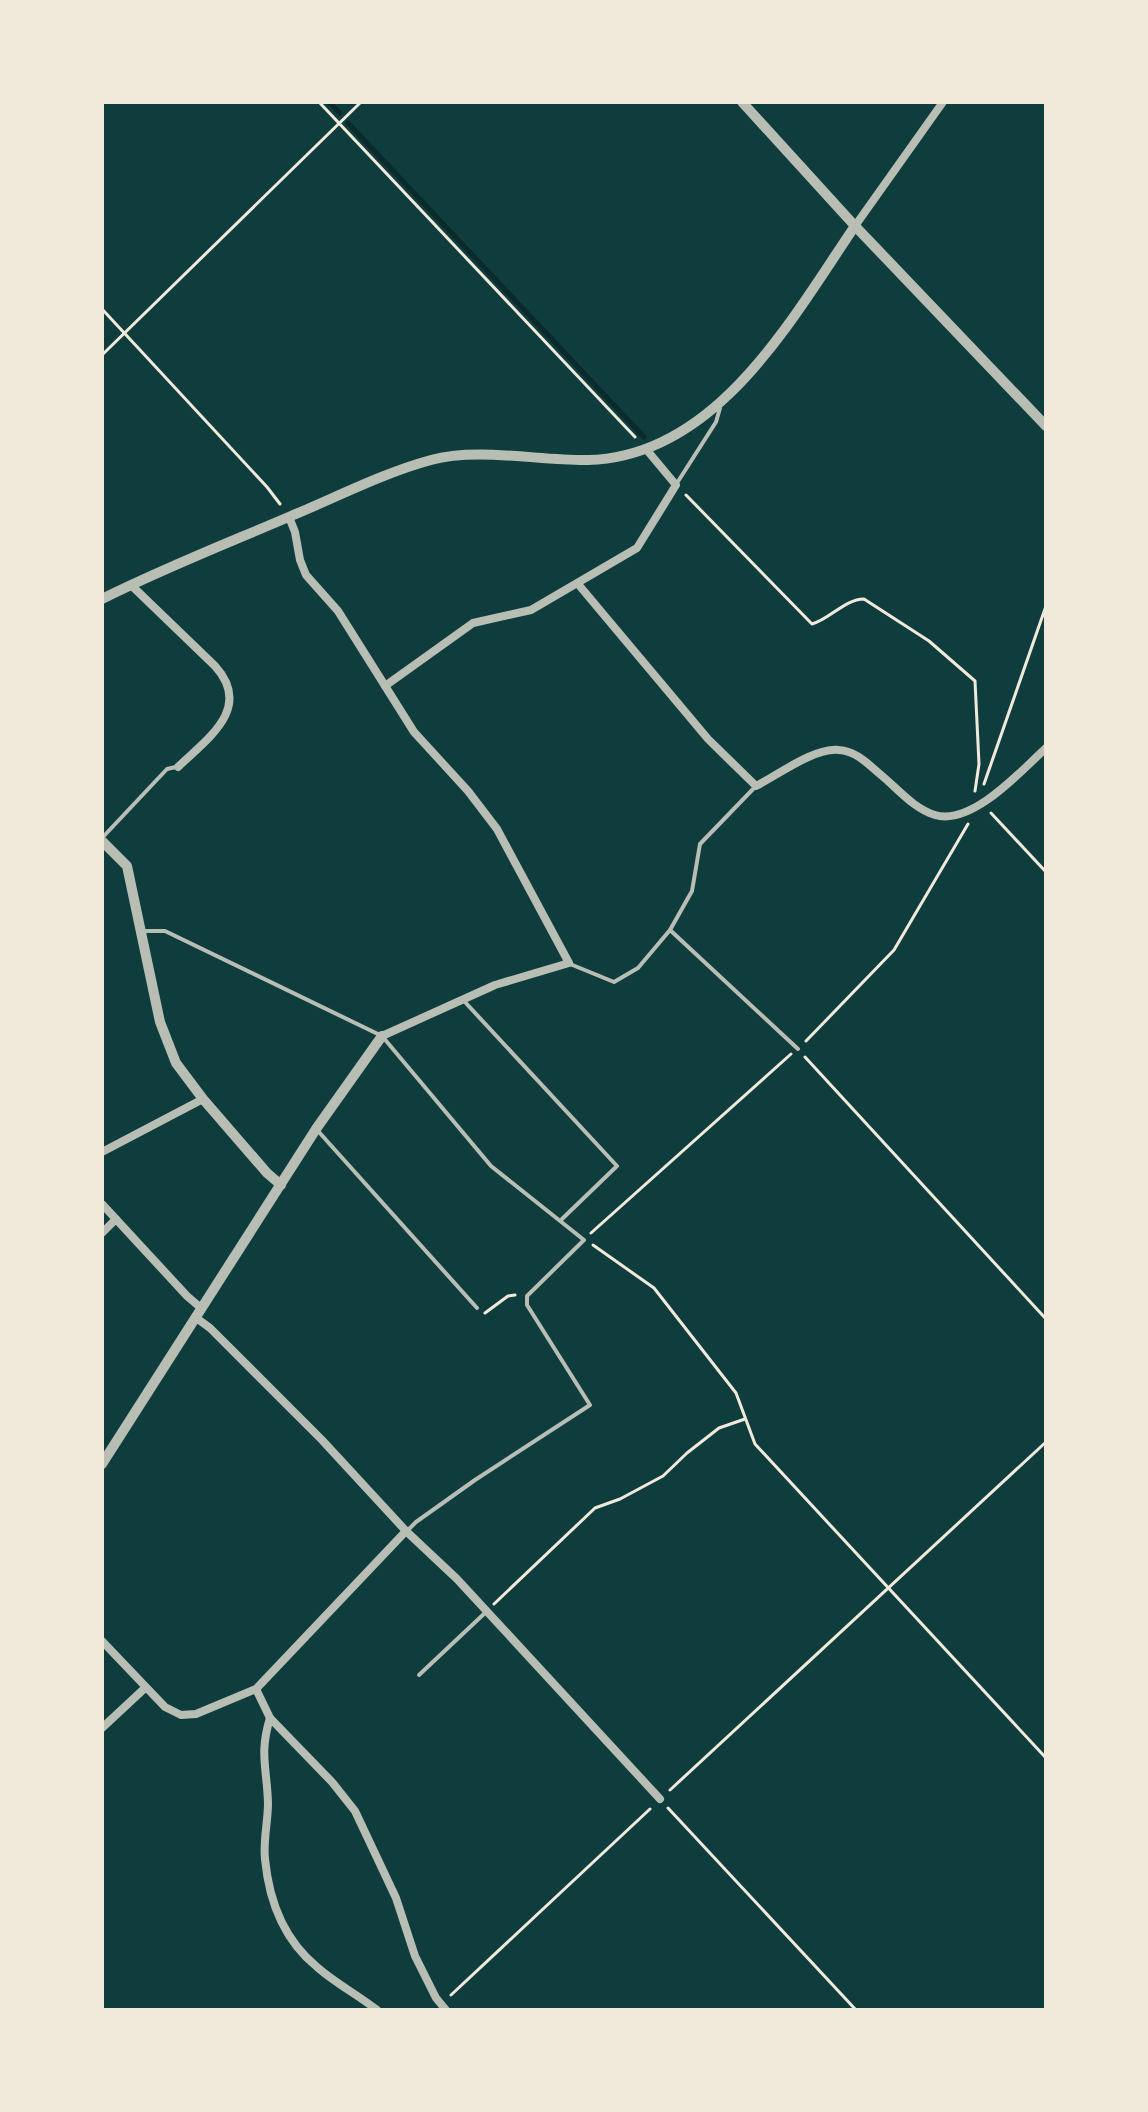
<svg xmlns="http://www.w3.org/2000/svg" width="1148" height="2112" viewBox="0 0 1148 2112" font-family="Mulish,sans-serif">
<rect width="100%" height="100%" fill="#0f3d3e"/>
<g fill="none" stroke-linecap="round" stroke-linejoin="round">
<g stroke="#0a2a2b" stroke-width="5">
<polyline points="329,102 340,113"/>
<polyline points="348,123 644,437"/>
</g>
<g stroke="#f1e9da" stroke-width="3">
<polyline points="319,102 635,437"/>
<polyline points="102,309 267,487 280,504"/>
<polyline points="102,355 361,102"/>
<path d="M686,495L812,624C830,619 845,599 864,599L929,641L975,681L979,764L975,791"/>
<polyline points="984,784 1046,606"/>
<polyline points="991,813 1046,872"/>
<polyline points="806,1041 894,950 968,824"/>
<polyline points="805,1057 1046,1319"/>
<polyline points="591,1233 791,1054"/>
<polyline points="593,1245 654,1288 736,1393 755,1444 1046,1758"/>
<polyline points="485,1313 508,1296 515,1295"/>
<polyline points="494,1604 595,1508 620,1499 663,1476 687,1453 719,1428 745,1419"/>
<polyline points="670,1790 1046,1442"/>
<polyline points="668,1808 856,2010"/>
<polyline points="451,1995 650,1809"/>
</g>
<g stroke="#b8beb3" stroke-width="4">
<polyline points="677,483 716,422 720,408"/>
<polyline points="102,838 167,769 176,767"/>
<polyline points="670,930 798,1049"/>
<polyline points="143,931 165,931 382,1036 491,1166 584,1240 527,1296 527,1305 590,1405 475,1480 416,1522 407,1531"/>
<polyline points="570,964 614,982 638,968 670,930 692,891 700,844 756,786"/>
<polyline points="464,1001 617,1166 562,1219"/>
<polyline points="318,1131 477,1308"/>
<polyline points="419,1675 486,1612"/>
</g>
<g stroke="#b8beb3" stroke-width="8">
<polyline points="855,226 943,102"/>
<polyline points="289,517 295,532 300,560 306,575 338,611 414,732 468,791 497,829 569,963 495,985 382,1036"/>
<path d="M578,584L708,739L756,786C778,775 815,747 839,750C856,751 868,764 881,775C897,788 914,809 935,815C972,826 1021,771 1046,748"/>
<path d="M131,585L215,666C253,708 208,738 178,767"/>
<polyline points="385,686 473,623 531,610 637,548 676,485 646,449"/>
<polyline points="102,1152 203,1099"/>
<polyline points="102,1204 187,1296 201,1308"/>
<polyline points="102,1233 116,1219"/>
<polyline points="195,1317 210,1328 322,1440 406,1531 457,1579 660,1799"/>
<polyline points="102,1641 165,1707 181,1715 196,1714 256,1689 406,1531"/>
<polyline points="256,1689 270,1718 332,1782 355,1811 396,1898 415,1956 436,1998 446,2010"/>
<path d="M270,1718C259,1754 267,1768 268,1803C268,1822 263,1840 265,1859C269,1901 284,1940 317,1967C335,1983 358,1995 377,2010"/>
<polyline points="102,1728 145,1688"/>
</g>
<g stroke="#b8beb3" stroke-width="10">
<polyline points="742,102 855,226 1046,426"/>
<path d="M102,599C164,568 228,543 291,516C337,497 383,473 431,460C476,447 541,461 588,460C717,457 792,318 855,226"/>
<polyline points="102,841 127,866 160,1022 176,1063 203,1099 267,1173 281,1185"/>
<polyline points="102,1464 316,1129 382,1036"/>
</g>
</g>
<rect width="1148" height="2112" fill="none" stroke="#f1e9da" stroke-width="208"/>
</svg>
